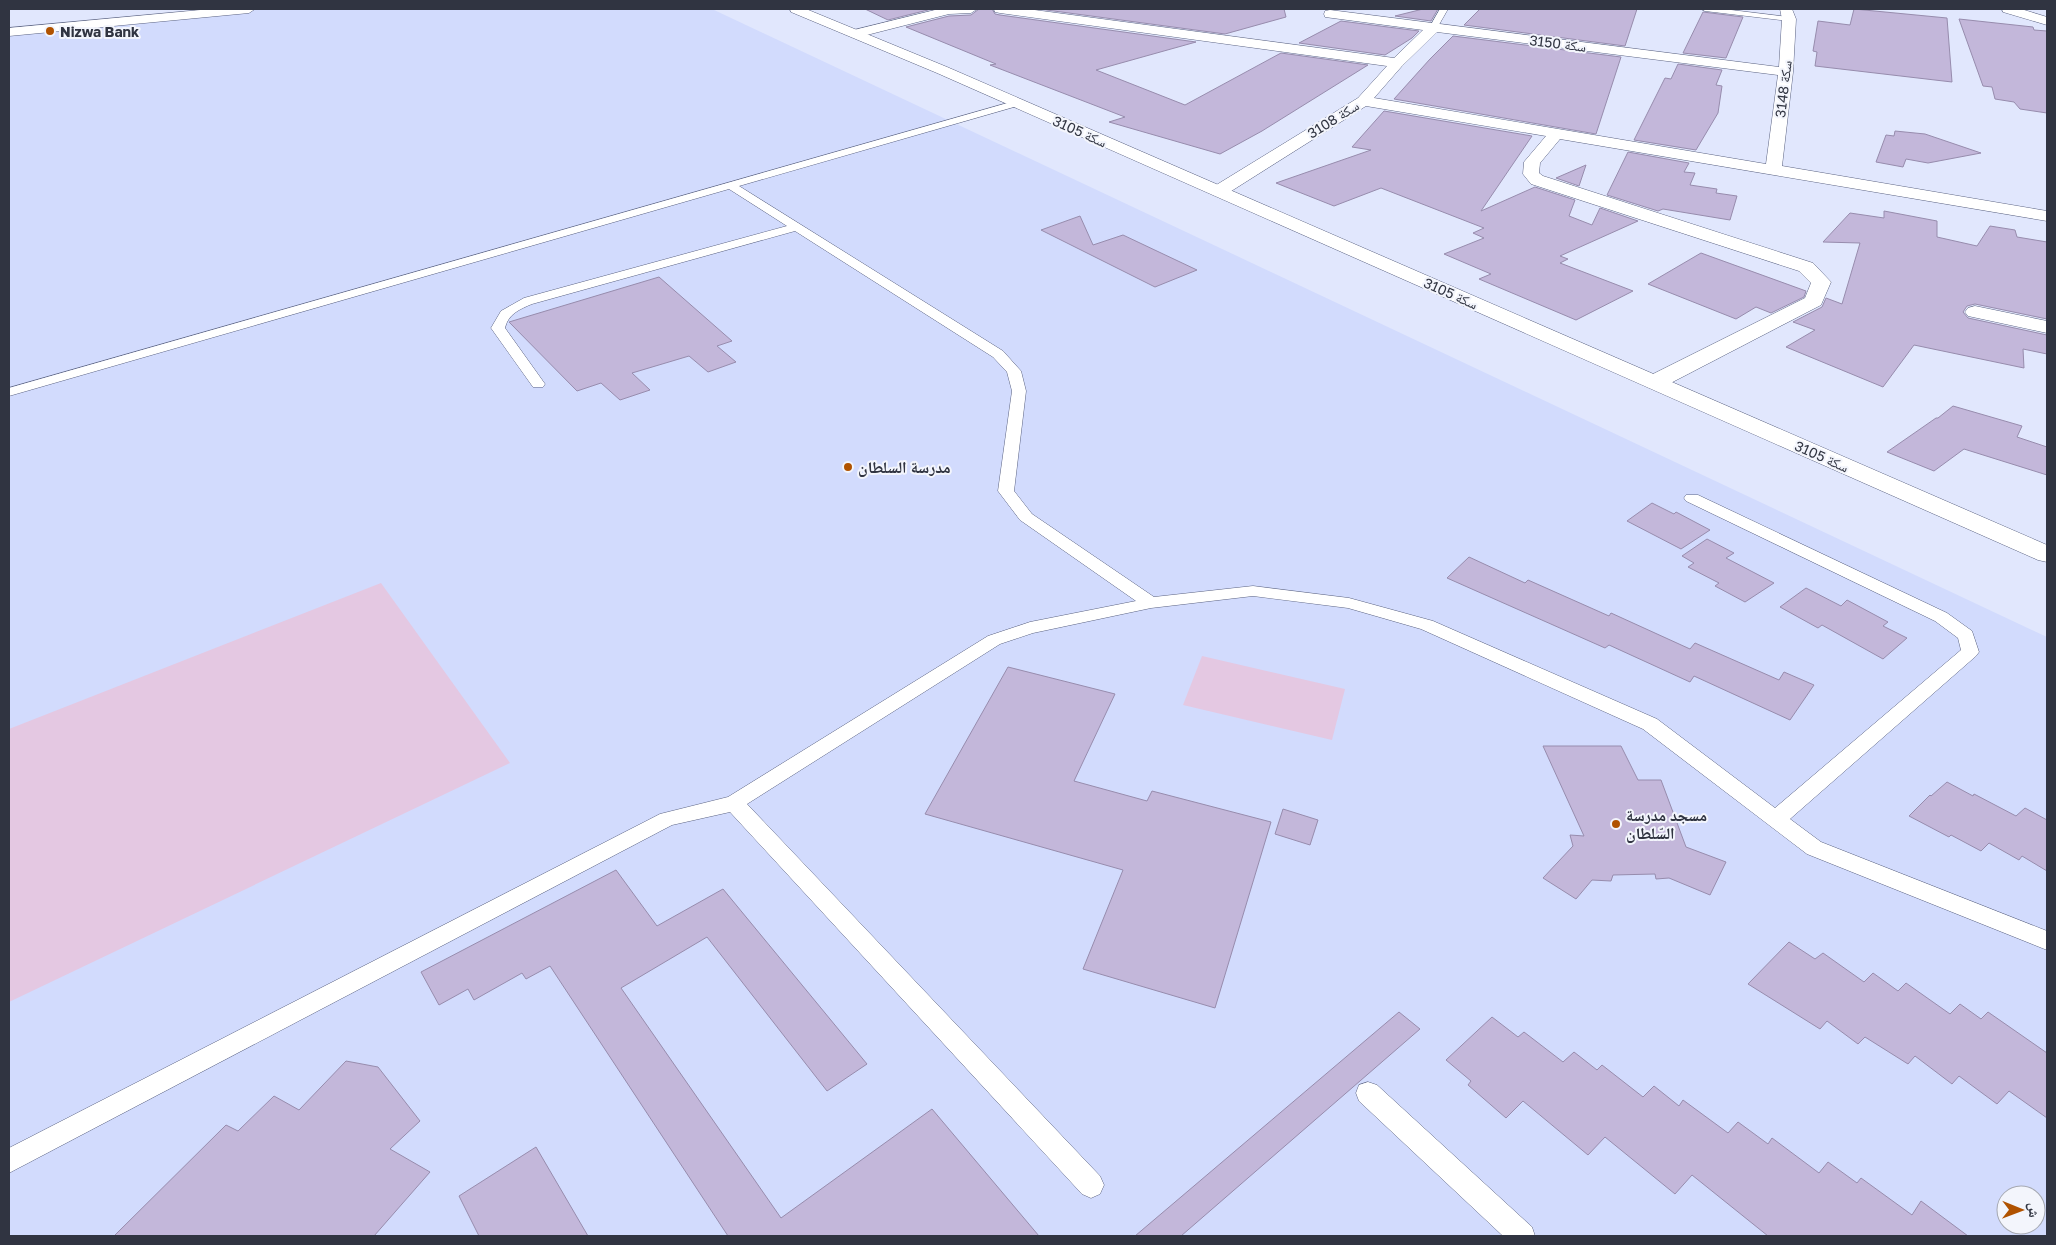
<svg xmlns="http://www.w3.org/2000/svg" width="2056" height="1245" viewBox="0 0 2056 1245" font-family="'Golos Text','Noto Naskh Arabic',sans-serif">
<rect width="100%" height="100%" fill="#e1e7fd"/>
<path fill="#d2dbfd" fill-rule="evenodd" d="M219,9H712L2047,637V1236H9V29ZM2006,1195H2036V1225H2006Z"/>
<g fill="#e4c8e2">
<polygon points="381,583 510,763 9,1002 9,729"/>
<polygon points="1202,656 1345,689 1332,740 1183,705"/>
</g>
<g fill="#c3b7da" stroke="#978cad">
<polygon points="865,9 932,9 888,20"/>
<polygon points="979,9 992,9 995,14 1000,15 1196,42 1096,70 1185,105 1281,53 1368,65 1262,131 1220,154 1109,122 1125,117 990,65 996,64 906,27 949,16 971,15"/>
<polygon points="1039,9 1284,9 1286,17 1225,34"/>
<polygon points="1423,9 1438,9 1431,21 1395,16"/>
<polygon points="1480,9 1637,9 1625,46 1464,25"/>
<polygon points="1854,9 1947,18 1952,82 1815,66 1817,52 1813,51 1818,21 1850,25"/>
<polygon points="1703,12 1743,17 1726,58 1683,53"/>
<polygon points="1959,19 2033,27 2034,30 2047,31 2047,113 2020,109 2014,102 1995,99 1992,87 1983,86"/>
<polygon points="1341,21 1419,31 1412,38 1385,55 1299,43"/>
<polygon points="1453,36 1621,57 1596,134 1394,99 1430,59"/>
<polygon points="1678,64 1722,70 1716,85 1722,86 1718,113 1696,150 1634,140 1665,78 1671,79"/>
<polygon points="1384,111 1532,136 1481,211 1535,187 1575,200 1569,216 1592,225 1600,208 1638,221 1560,256 1568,259 1560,263 1633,291 1576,320 1479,279 1491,274 1444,254 1484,238 1473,233 1484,228 1381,188 1334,206 1276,183 1371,150 1352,147"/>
<polygon points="1895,131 1925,134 1981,153 1928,163 1906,159 1903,167 1876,162 1886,135 1894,136"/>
<polygon points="1628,152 1689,163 1684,172 1695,173 1690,185 1717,189 1716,193 1737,196 1730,220 1663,209 1658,211 1607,195"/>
<polygon points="1586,165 1579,186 1556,178"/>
<polygon points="1884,211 1937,221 1937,237 1977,246 1990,226 2015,230 2017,237 2047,242 2047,319 1975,304 1967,306 1963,312 1968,318 2047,335 2047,354 2023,349 2024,368 1914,345 1883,387 1786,347 1815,330 1793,322 1822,307 1826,298 1842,304 1860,243 1823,242 1850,213 1884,218"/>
<polygon points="1080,216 1093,245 1123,235 1197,270 1155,287 1041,230"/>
<polygon points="1701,253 1806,291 1804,297 1771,313 1756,307 1736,319 1648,284"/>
<polygon points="659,277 732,341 717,346 736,362 708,372 689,356 632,373 650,390 620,400 601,383 577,391 509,322"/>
<polygon points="1953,406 2022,426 2017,437 2047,447 2047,475 1964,449 1934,471 1887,452 1936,418 1938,418"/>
<polygon points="1652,503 1674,514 1676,512 1710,530 1681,549 1627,521"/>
<polygon points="1707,539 1734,553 1726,558 1774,583 1745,602 1715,586 1719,583 1688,567 1694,563 1682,556"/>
<polygon points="1469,557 1525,583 1528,580 1609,616 1611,613 1690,649 1695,643 1779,680 1784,672 1814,685 1790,720 1694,676 1690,682 1609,645 1605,648 1447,578"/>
<polygon points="1806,588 1841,606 1847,600 1888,622 1883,626 1907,638 1883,659 1822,625 1818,628 1780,607"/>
<polygon points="1008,667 1115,694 1074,781 1147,801 1152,791 1271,822 1215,1008 1083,969 1123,870 925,814"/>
<polygon points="1543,746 1621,746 1638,780 1661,780 1686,847 1726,862 1710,895 1669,878 1656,879 1655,874 1613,875 1611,881 1592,880 1576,899 1543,878 1573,846 1570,835 1584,836"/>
<polygon points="1947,782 1973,796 1974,794 2016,816 2025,808 2047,820 2047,871 2022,856 2019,860 1989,843 1981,851 1951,835 1949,837 1909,816 1930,795 1931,796"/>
<polygon points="1283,809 1318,820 1310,845 1275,834"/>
<polygon points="616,870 657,926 723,889 867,1064 827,1091 707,937 621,988 781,1218 932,1109 1039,1236 728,1236 550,966 526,979 522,973 474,1000 468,989 439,1005 421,972"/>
<polygon points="1789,942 1815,959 1823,953 1864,982 1873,973 1898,991 1906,983 1950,1014 1960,1004 1981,1019 1988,1012 2047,1053 2047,1118 2009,1091 1997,1104 1959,1076 1952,1084 1915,1056 1908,1064 1865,1037 1858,1044 1827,1021 1820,1029 1748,984"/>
<polygon points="1399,1012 1420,1029 1181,1236 1135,1236"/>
<polygon points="1492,1017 1518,1037 1524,1032 1563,1062 1574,1052 1597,1070 1602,1065 1643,1097 1654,1086 1679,1106 1683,1100 1728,1133 1738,1122 1768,1144 1772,1138 1819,1173 1828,1162 1857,1183 1861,1178 1912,1215 1921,1201 1968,1236 1768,1236 1692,1175 1675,1194 1605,1137 1588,1155 1523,1101 1506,1118 1468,1085 1471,1081 1446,1060"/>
<polygon points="346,1061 378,1067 420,1121 390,1149 430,1172 374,1236 114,1236 226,1125 238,1131 274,1096 299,1110"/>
<polygon points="536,1147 588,1236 479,1236 459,1196"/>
</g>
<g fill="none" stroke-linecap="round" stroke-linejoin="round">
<defs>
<g id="service">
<polygon points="1440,9 1448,9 1436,30 1430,30 1429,28"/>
<polygon points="1701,9 1723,9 1789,17 1793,19 1789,21 1705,11"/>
<path d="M1018,100L1021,101V105L739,186L1003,351L1021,371L1026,391L1014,491L1032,514L1154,597L1253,586L1349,598L1433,621L1657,719L1775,808L1961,650L1958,638L1935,621L1686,501L1684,498L1686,495H1698L1947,613L1972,631L1979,652L1976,656L1790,819L1821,842L2047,931V950L1807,854L1643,729L1421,629L1348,608L1253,596L1151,608L1033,633L1000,644L747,804L1100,1176L1104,1185L1100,1194L1091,1198L1082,1194L730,812L672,825L9,1173V1148L660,814L728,797L988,636L1030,622L1136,601L1020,520L998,491L1012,391L1007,372L993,357L795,231L532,304C520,309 508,314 505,328L545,384L543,387H533L491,328L501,311L524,298L787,226L729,189L9,396V388Z"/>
<polygon points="1368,1082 1377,1085 1532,1227 1535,1236 1503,1236 1359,1101 1356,1093 1359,1085"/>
</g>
<g id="minor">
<polygon points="939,9 977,9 971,13 949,14 855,38 848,34 850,31"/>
<path d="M994,9H1027L1394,58L1423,30L1325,17L1324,14L1325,11L1330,10L1779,67L1782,19L1780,9H1792L1796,19L1793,72L1782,166L2047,211V221L1560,139L1540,163L1539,173L1543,176L1813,263L1831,282L1821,305L1663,387L1655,389L1647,387L1644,382L1647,377L1805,298L1811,283L1799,271L1531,184L1523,174L1524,162L1546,136L1366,106L1225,195L1219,196L1213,195L1210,191L1213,187L1358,98L1387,66L1000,13L995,12ZM1437,32L1778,75L1766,164L1374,98L1402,66Z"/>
<polygon points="2002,9 2021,9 2047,17 2047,25 2003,12"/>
<polygon points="1975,306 2047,321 2047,333 1968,316 1965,312 1968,308"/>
</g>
<g id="tertiary">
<polygon points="211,9 255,9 249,13 9,36 9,28"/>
<polygon points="790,9 806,9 947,67 2047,545 2047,562 2038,560 937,73 791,12"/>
</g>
</defs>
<use href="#service" stroke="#5b6382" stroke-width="1"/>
<use href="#minor" stroke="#5b6382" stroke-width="1"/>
<use href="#tertiary" stroke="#5b6382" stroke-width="1"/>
<use href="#service" fill="#fff" fill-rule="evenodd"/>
<use href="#minor" fill="#fff" fill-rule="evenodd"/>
<use href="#tertiary" fill="#fff" fill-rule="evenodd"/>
</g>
<g fill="#b05200" stroke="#f3f5fc" stroke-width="2">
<circle cx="50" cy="31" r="5"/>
<circle cx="848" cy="467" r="5"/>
<circle cx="1616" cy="824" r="5"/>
</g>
<g text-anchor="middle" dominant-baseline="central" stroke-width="4" stroke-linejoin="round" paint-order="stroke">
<g font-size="14" font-weight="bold" fill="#303441" stroke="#f3f5fc" text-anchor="start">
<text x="60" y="31">Nizwa Bank</text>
</g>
<g font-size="14" fill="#303441" stroke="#f3f5fc">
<text transform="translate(1558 43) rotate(7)">سكة 3150</text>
<text transform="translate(1783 89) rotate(-83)">سكة 3148</text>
<text transform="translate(1333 119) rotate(-32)">سكة 3108</text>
<text transform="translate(1080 131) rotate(24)">سكة 3105</text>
<text transform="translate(1451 293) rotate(24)">سكة 3105</text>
<text transform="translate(1822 456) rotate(24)">سكة 3105</text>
</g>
<g font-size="16" font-weight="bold" fill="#303441" stroke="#f3f5fc" text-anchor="start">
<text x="858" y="467">مدرسة السلطان</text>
<text x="1626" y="815">مسجد مدرسة<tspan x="1626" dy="18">السّلطان</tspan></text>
</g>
</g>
<rect width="2056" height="1245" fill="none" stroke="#303441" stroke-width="20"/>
<g transform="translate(2021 1210) rotate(91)"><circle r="24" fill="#f3f5fc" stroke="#a5a8b1"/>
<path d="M0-4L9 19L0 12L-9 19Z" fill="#b05200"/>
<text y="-8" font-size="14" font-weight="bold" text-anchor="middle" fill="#303441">ش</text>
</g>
</svg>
